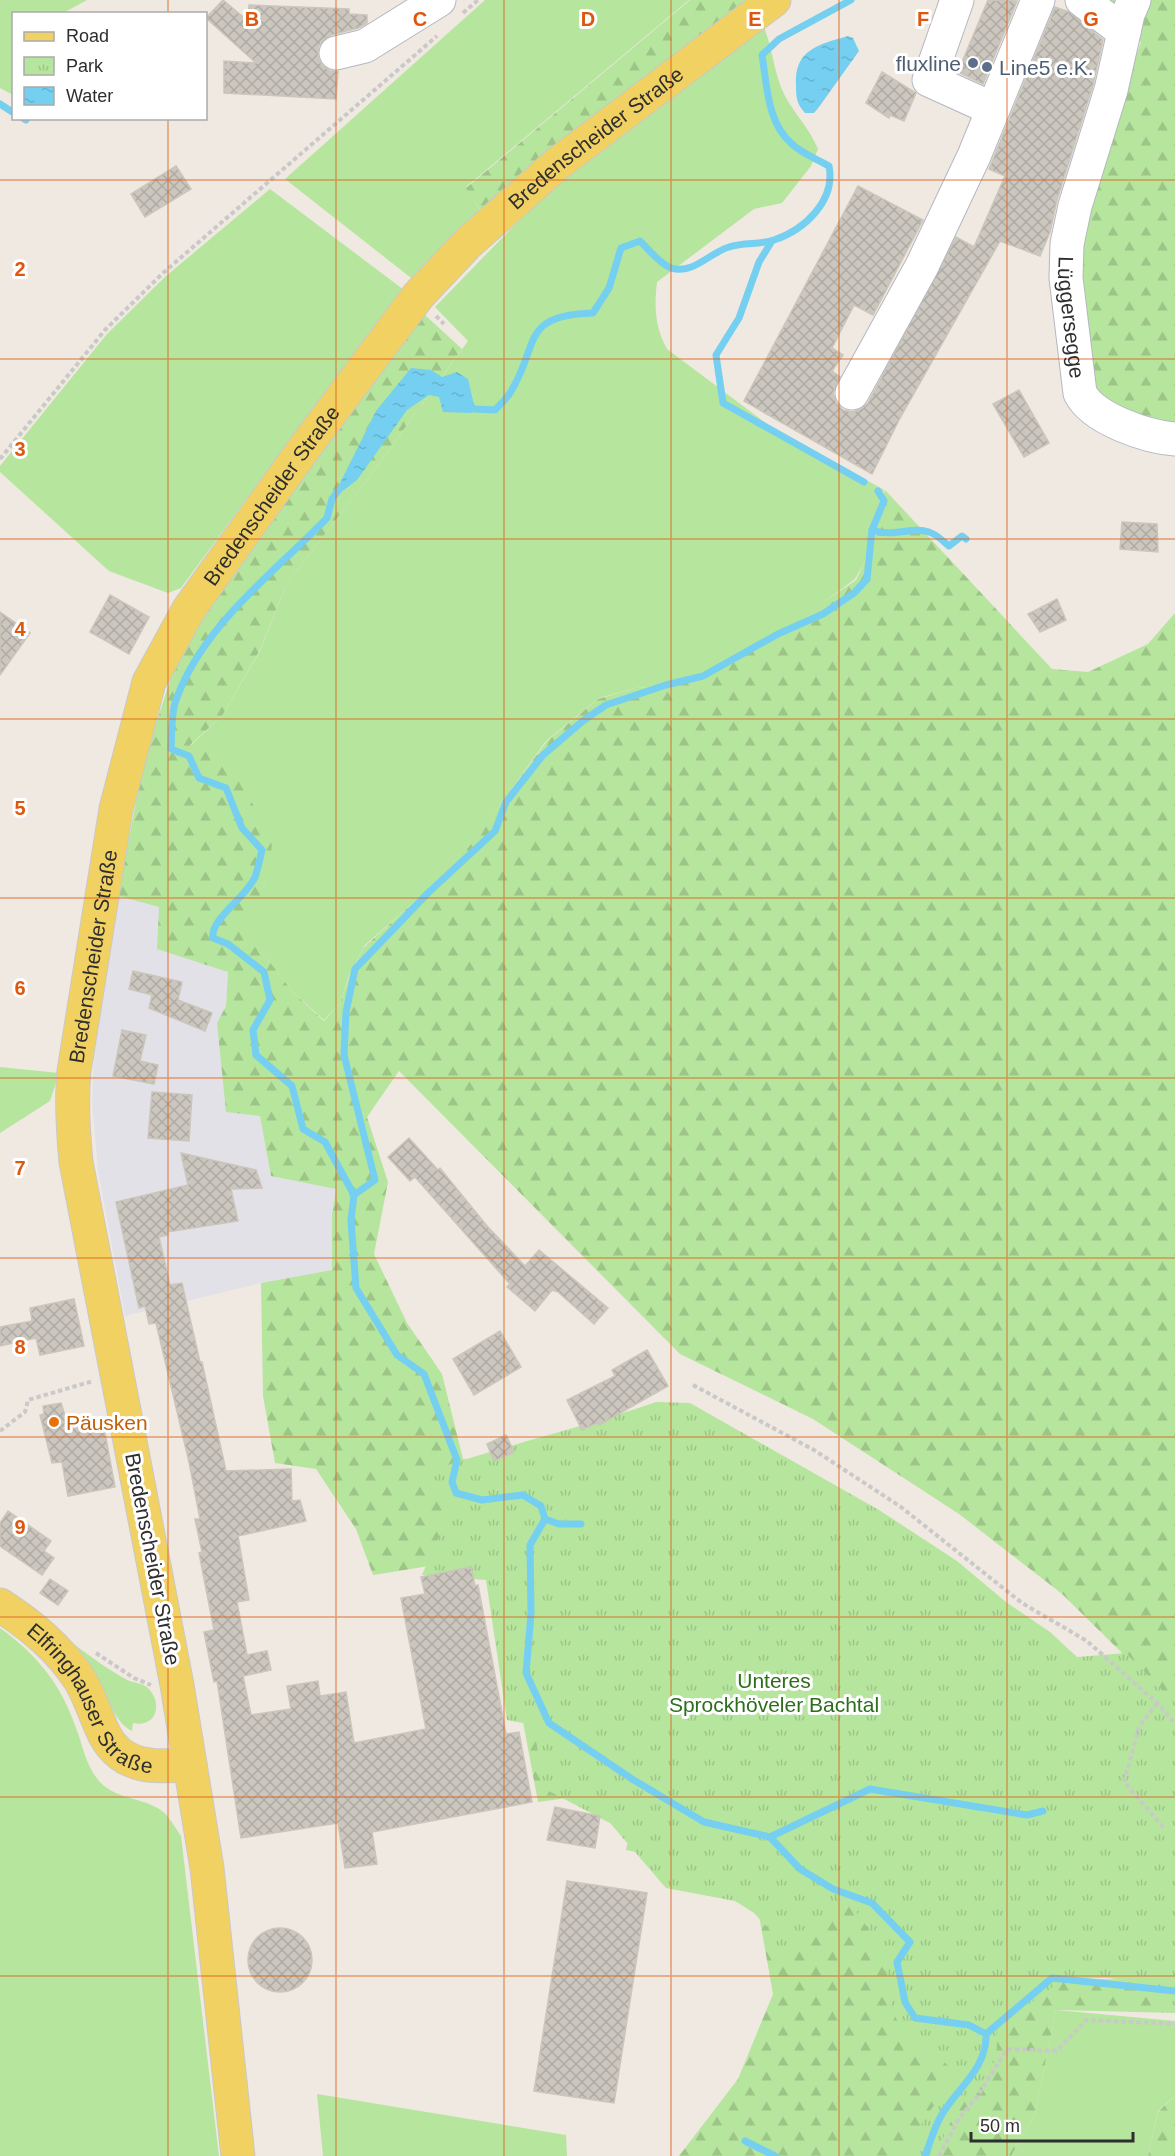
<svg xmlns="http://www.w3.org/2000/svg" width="1175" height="2156" viewBox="0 0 1175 2156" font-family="Helvetica,sans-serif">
<defs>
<pattern id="forest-firs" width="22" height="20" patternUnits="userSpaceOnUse" patternTransform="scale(1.5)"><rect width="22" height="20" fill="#b6e59e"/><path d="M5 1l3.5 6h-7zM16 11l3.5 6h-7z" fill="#9dc588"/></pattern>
<pattern id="park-tufts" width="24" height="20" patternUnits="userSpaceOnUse" patternTransform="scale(1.5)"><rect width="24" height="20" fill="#b6e59e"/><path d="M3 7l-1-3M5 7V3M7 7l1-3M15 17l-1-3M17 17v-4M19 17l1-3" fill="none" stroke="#9dc588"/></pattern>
<pattern id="water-ripples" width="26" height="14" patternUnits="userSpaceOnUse" patternTransform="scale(1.5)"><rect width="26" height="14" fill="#75cff0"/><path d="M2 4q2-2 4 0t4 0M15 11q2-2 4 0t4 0" fill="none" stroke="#66b2ce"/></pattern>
<pattern id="building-cross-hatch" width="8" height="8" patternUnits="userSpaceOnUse" patternTransform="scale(1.5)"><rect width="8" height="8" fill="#cbc7bf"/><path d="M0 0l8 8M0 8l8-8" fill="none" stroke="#afaba4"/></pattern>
</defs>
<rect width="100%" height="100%" fill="#efe9e1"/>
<polygon fill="#e3e1e8" points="118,896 159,907 197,961 228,972 226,1006 217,1024 260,1116 272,1176 337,1188 332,1215 332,1270 261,1283 125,1316 98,1171 92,1100 95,1031"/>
<g fill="#b6e59e">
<polygon points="0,0 87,0 63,13 14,14 13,95 0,88"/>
<polygon points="485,0 689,0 466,187 483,215 415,281 285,179"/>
<path d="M762,23C773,46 773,73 785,96C796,116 808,126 818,149L811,166L782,203L754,209L657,282C654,307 655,327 667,349L767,424L884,490L864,563L855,579L797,622L735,662L694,680L670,686L635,688L599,698L546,741L458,863L364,946L349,976L340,1003L324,1020L292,991L269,961L244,936L267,878L190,746L222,716L260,651L287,583L370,476L468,341L435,307L531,208L668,91Z"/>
<polygon points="270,189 408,293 292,437 181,588 168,593 109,571 0,472 0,466 107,334 166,276"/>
<polygon points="0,1067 59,1073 50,1101 0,1133"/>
<path d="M0,1628C37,1655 61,1684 76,1728C83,1746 86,1767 100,1782C117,1800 143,1797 162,1811C170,1817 175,1828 181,1836L219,2156H0Z"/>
<path d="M65,1638C85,1652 105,1668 127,1680C134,1683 142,1683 148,1688C163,1703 157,1728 133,1723L132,1731C112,1721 108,1693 95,1676C86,1663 75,1651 65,1638Z"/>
<polygon points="1056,2010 1175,2021 1175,2095 1158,2111 1148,2156 1011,2156 1035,2114"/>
<polygon points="317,2094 566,2135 567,2156 323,2156"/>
</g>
<g fill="url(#forest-firs)">
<polygon points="690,0 758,0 483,214 466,188"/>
<polygon points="1089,0 1175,0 1175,432 1092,399 1072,275 1100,161 1141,42"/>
<polygon points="425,315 462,349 370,476 287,583 260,650 222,716 190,745 218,757 243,783 272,845 267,878 245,936 269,961 292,991 324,1021 340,1003 350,975 363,948 457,863 547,741 598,699 635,688 670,686 694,680 735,662 856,580 864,563 885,490 1052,669 1088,672 1148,644 1175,613 1175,1705 1061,1593 959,1514 813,1419 680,1354 399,1071 367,1117 388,1182 374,1254 407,1323 442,1374 463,1459 500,1464 1064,1872 1067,1978 1175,1981 1175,2013 1056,2010 1035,2114 1011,2156 679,2156 738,2079 773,1994 752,1876 626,1850 634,1815 582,1796 538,1802 492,1556 373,1575 356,1529 316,1469 275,1463 263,1396 261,1283 332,1270 332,1215 336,1189 271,1176 260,1116 226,1112 217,1023 226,1006 228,972 157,949 159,907 118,896 143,765 179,652 360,392"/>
<polygon points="1175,2095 1175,2156 1148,2156 1158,2112"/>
</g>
<path fill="url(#park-tufts)" d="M656,1402L690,1403L879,1510L957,1561L1006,1602L1050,1632L1077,1657L1126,1653L1175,1703V2006L1146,1984L1109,1978H1065L997,2028C999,2070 988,2072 964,2102C951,2118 943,2138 935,2156H907L924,2119L957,2074C942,2057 913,2045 903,2030C887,2009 889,1979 881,1955C874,1933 855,1910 841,1892L787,1967L769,1929L754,1913L735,1901L666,1888L610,1823L543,1788L534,1725L507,1720L486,1580L422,1575L453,1505L446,1490L417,1475C496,1448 577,1429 656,1402Z"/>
<g fill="url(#water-ripples)">
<path d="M848,36L853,38L859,51L819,107L814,113H805C797,104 796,98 796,86C794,50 817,45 848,36Z"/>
<polygon points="411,368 431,370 442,377 457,372 468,379 475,409 472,413 443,412 439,397 429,395 407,410 357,480 332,499 376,411"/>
</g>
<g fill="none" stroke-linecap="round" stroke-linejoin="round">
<g stroke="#75cff0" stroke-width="7">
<polyline points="0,104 14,113"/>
<polyline points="23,118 26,120"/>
<polyline points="772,241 759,262 739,318 716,355 723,403 864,482"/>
<path d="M467,404L475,409L495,410C500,405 506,399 510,393C540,346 519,315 593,313L609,288L621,248L640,241C648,249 660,264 671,268C693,275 709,253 729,247C744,242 761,245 774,240C804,230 836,201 829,166C817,159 801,153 792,144C767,123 767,85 762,55L779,39L851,0"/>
<path d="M338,491L332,499L327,518C273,574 201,626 175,703C171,716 172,734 171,749L189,756L199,778L226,788L242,828L262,850C260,858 258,869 255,877C245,899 210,919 213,938L228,944L264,972L270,1000L253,1030L256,1055L292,1086L303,1129L325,1142L354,1195L351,1220L356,1288L397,1355L424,1374L457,1460L452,1482L456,1493L482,1500L523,1495L541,1506L545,1519L530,1545L531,1614L526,1673L549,1723L632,1779L704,1822L770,1837L800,1869L833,1889L872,1903L910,1942L897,1962L905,2002L915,2018L969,2025L986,2034C987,2070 956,2089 941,2116C934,2128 930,2143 925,2156"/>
<path d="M872,530C894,538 911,526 929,532C936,534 943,541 949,546L962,536L966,539"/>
<polyline points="354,1195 375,1180 344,1055 346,1012 355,969 428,893 495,831 506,802 543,755 584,720 606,705 666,685 703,676 778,634 823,614 854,593 867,579 872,530 884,501 878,491"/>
<polyline points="545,1519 559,1524 581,1524"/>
<polyline points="770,1837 870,1789 1027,1815 1043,1811"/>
<polyline points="986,2034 1052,1978 1175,1991"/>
<polyline points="745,2141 775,2156"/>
</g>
</g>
<g fill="url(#building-cross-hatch)" stroke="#cbc5ba" stroke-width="1.5">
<polygon points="223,0 248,21 249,5 349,9 349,14 367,15 367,23 358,28 331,35 323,40 318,47 318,57 322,65 330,71 338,71 336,99 224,93 224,61 256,63 206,18"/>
<polygon points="988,0 1017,1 983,84 958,72"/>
<polygon points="1055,7 1069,12 1103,40 1093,85 1057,200 1050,232 1040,256 1000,241 899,420 872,474 744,401 858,186 923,220 873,315 854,305 832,348 843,355 832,371 840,377 833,393 836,403 843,410 853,412 861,409 868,403 956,237 974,247 1005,176 989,169"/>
<polygon points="882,72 916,93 904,121 890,115 889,118 866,103"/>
<polygon points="176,166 191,189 145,217 131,194"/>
<polygon points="1019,390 1049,443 1024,457 993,404"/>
<polygon points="1122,522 1157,524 1158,552 1120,549"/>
<polygon points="110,595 149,617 129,654 90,632"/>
<polygon points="1057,599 1066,620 1040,632 1028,614"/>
<polygon points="0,612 30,633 0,675"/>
<polygon points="133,971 182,982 178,1000 212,1013 205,1031 149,1008 152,995 129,989"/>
<polygon points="122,1030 146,1035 140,1061 158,1065 154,1084 113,1076"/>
<polygon points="152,1092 192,1095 189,1141 148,1138"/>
<polygon points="409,1138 438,1170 440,1168 487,1226 525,1266 539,1250 608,1308 594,1324 558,1292 552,1290 535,1311 507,1287 510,1284 415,1177 410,1181 388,1157"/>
<polygon points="181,1153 256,1170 262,1188 231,1189 238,1221 167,1232 168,1235 159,1237 170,1285 182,1283 200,1362 202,1362 226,1471 291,1469 292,1501 300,1500 306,1521 238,1536 249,1600 237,1602 247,1655 267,1651 271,1670 243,1676 251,1715 291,1709 287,1686 318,1681 320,1696 346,1692 354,1743 426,1729 401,1598 425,1594 421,1577 471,1567 475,1586 478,1585 506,1734 519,1732 532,1802 372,1832 377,1864 345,1868 338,1823 241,1838 217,1681 214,1682 204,1632 214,1630 199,1553 202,1552 195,1519 200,1519 189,1462 156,1323 149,1324 145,1306 139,1308 116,1202 188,1185"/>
<polygon points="74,1299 84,1346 40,1355 36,1338 0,1346 0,1327 32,1321 30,1308"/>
<polygon points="500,1331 521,1367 474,1395 453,1359"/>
<polygon points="647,1350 668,1386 599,1425 597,1423 582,1430 567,1400 615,1376 612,1370"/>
<polygon points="61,1403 69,1428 103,1422 115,1487 68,1496 62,1462 52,1463 40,1415 44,1414 43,1406"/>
<polygon points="506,1435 514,1452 494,1461 487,1444"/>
<polygon points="8,1511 51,1541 44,1551 54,1558 42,1575 0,1546 0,1523"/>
<polygon points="50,1579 68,1591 58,1605 40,1593"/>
<polygon points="555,1807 600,1816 595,1848 547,1840"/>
<polygon points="567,1881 647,1893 614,2103 534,2091"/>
<circle cx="280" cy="1960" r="32"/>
</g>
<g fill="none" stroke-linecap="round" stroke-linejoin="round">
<defs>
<g id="minor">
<polyline points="957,0 929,80 993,109"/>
<polyline points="1082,0 1124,32"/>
<path id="s1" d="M1134,0L1128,14L1111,90L1075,206L1067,244L1066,278L1080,393C1093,419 1147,437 1175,439"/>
<polyline points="336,53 365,46 439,0"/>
<polyline points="852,393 922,266 974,156 1038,0"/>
</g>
<g id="major">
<path id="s2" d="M0,1605C32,1626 59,1648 80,1680C89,1695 94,1711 101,1727C118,1769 151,1767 190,1765"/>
<path id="s3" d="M238,2156L207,1868L177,1685L76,1162C73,1131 71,1102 74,1071L116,809L149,682L189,609L305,447L418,296L467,244L557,164L774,0"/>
</g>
</defs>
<use href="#minor" stroke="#b4b7c1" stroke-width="35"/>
<use href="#major" stroke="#c9c9c9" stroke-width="35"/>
<g stroke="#c9c9c9" stroke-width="4" stroke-dasharray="4.5 3" stroke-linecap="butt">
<polyline points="463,13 478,0"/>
<polyline points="436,316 444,324"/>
<polyline points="0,459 105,330 163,273 437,36"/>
<polyline points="693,1385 814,1450 901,1507 1022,1603 1087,1641 1157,1703 1175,1723"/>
<polyline points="0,1431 25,1412 28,1400 93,1381"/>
<polyline points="96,1653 134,1678 151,1685"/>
<polyline points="1157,1703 1139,1727 1124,1782 1165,1829"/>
<polyline points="939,2156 959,2118 977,2097 1007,2049 1057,2051 1086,2020 1175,2024"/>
</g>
<use href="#minor" stroke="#fff" stroke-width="33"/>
<use href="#major" stroke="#f2d163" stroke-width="33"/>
</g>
<path fill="none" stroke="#df570e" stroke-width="1.5" stroke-opacity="0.55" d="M168,0V14M336,0V2156M504,0V2156M671,0V2156M839,0V2156M1007,0V2156M168,118V2156M0,180H1175M0,359H1175M0,539H1175M0,719H1175M0,898H1175M0,1078H1175M0,1258H1175M0,1437H1175M0,1617H1175M0,1797H1175M0,1976H1175"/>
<g fill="#5c6f8a" stroke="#fff" stroke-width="2">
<circle cx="973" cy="63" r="6"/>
<circle cx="987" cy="67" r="6"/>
</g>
<circle fill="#e8710a" stroke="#fff" stroke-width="2" cx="54" cy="1422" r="6"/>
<g text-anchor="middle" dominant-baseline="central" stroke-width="6" stroke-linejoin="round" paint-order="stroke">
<g font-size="21" fill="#4e5e75" stroke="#fff" text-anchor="end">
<text x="961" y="63">fluxline</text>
<text x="999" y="67" text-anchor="start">Line5 e.K.</text>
</g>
<g font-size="21" fill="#2e2e2e" stroke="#fff">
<text stroke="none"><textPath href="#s3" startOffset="2205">Bredenscheider Straße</textPath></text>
<text stroke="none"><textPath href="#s1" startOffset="327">Lüggersegge</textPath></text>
<text stroke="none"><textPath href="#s3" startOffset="1719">Bredenscheider Straße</textPath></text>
<text stroke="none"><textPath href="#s3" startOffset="1215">Bredenscheider Straße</textPath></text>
<text transform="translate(153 1559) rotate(79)">Bredenscheider Straße</text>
<text stroke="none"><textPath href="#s2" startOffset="134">Elfringhauser Straße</textPath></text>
</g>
<g font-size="21" fill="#c56008" stroke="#fff" text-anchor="start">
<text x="66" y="1422">Päusken</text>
</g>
<g font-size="21" fill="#2c6e1b" stroke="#fff">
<text x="774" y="1680">Unteres<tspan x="774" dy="24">Sprockhöveler Bachtal</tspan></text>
</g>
</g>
<g font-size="20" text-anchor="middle" font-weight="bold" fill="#df570e" stroke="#fff" stroke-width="6" stroke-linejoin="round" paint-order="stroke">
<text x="252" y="26">B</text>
<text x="420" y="26">C</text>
<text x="588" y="26">D</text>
<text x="755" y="26">E</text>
<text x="923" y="26">F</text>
<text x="1091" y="26">G</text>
<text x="20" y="276">2</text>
<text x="20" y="456">3</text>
<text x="20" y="636">4</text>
<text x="20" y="815">5</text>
<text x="20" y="995">6</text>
<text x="20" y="1175">7</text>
<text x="20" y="1354">8</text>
<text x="20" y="1534">9</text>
</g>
<rect x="12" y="12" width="195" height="108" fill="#ffffff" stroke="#ababab" stroke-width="1.5"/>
<rect x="24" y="32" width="30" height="9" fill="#f2d163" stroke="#ababab" stroke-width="1.5"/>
<text x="66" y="42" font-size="18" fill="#2e2e2e">Road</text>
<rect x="24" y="57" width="30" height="18" fill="url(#park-tufts)" stroke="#ababab" stroke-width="1.5"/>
<text x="66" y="72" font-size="18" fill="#2e2e2e">Park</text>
<rect x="24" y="87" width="30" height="18" fill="url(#water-ripples)" stroke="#ababab" stroke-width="1.5"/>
<text x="66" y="102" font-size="18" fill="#2e2e2e">Water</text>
<path d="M971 2132v9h162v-9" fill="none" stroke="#2e2e2e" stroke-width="3"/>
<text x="980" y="2132" font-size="18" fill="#2e2e2e" stroke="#ffffff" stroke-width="4.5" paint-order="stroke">50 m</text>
</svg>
